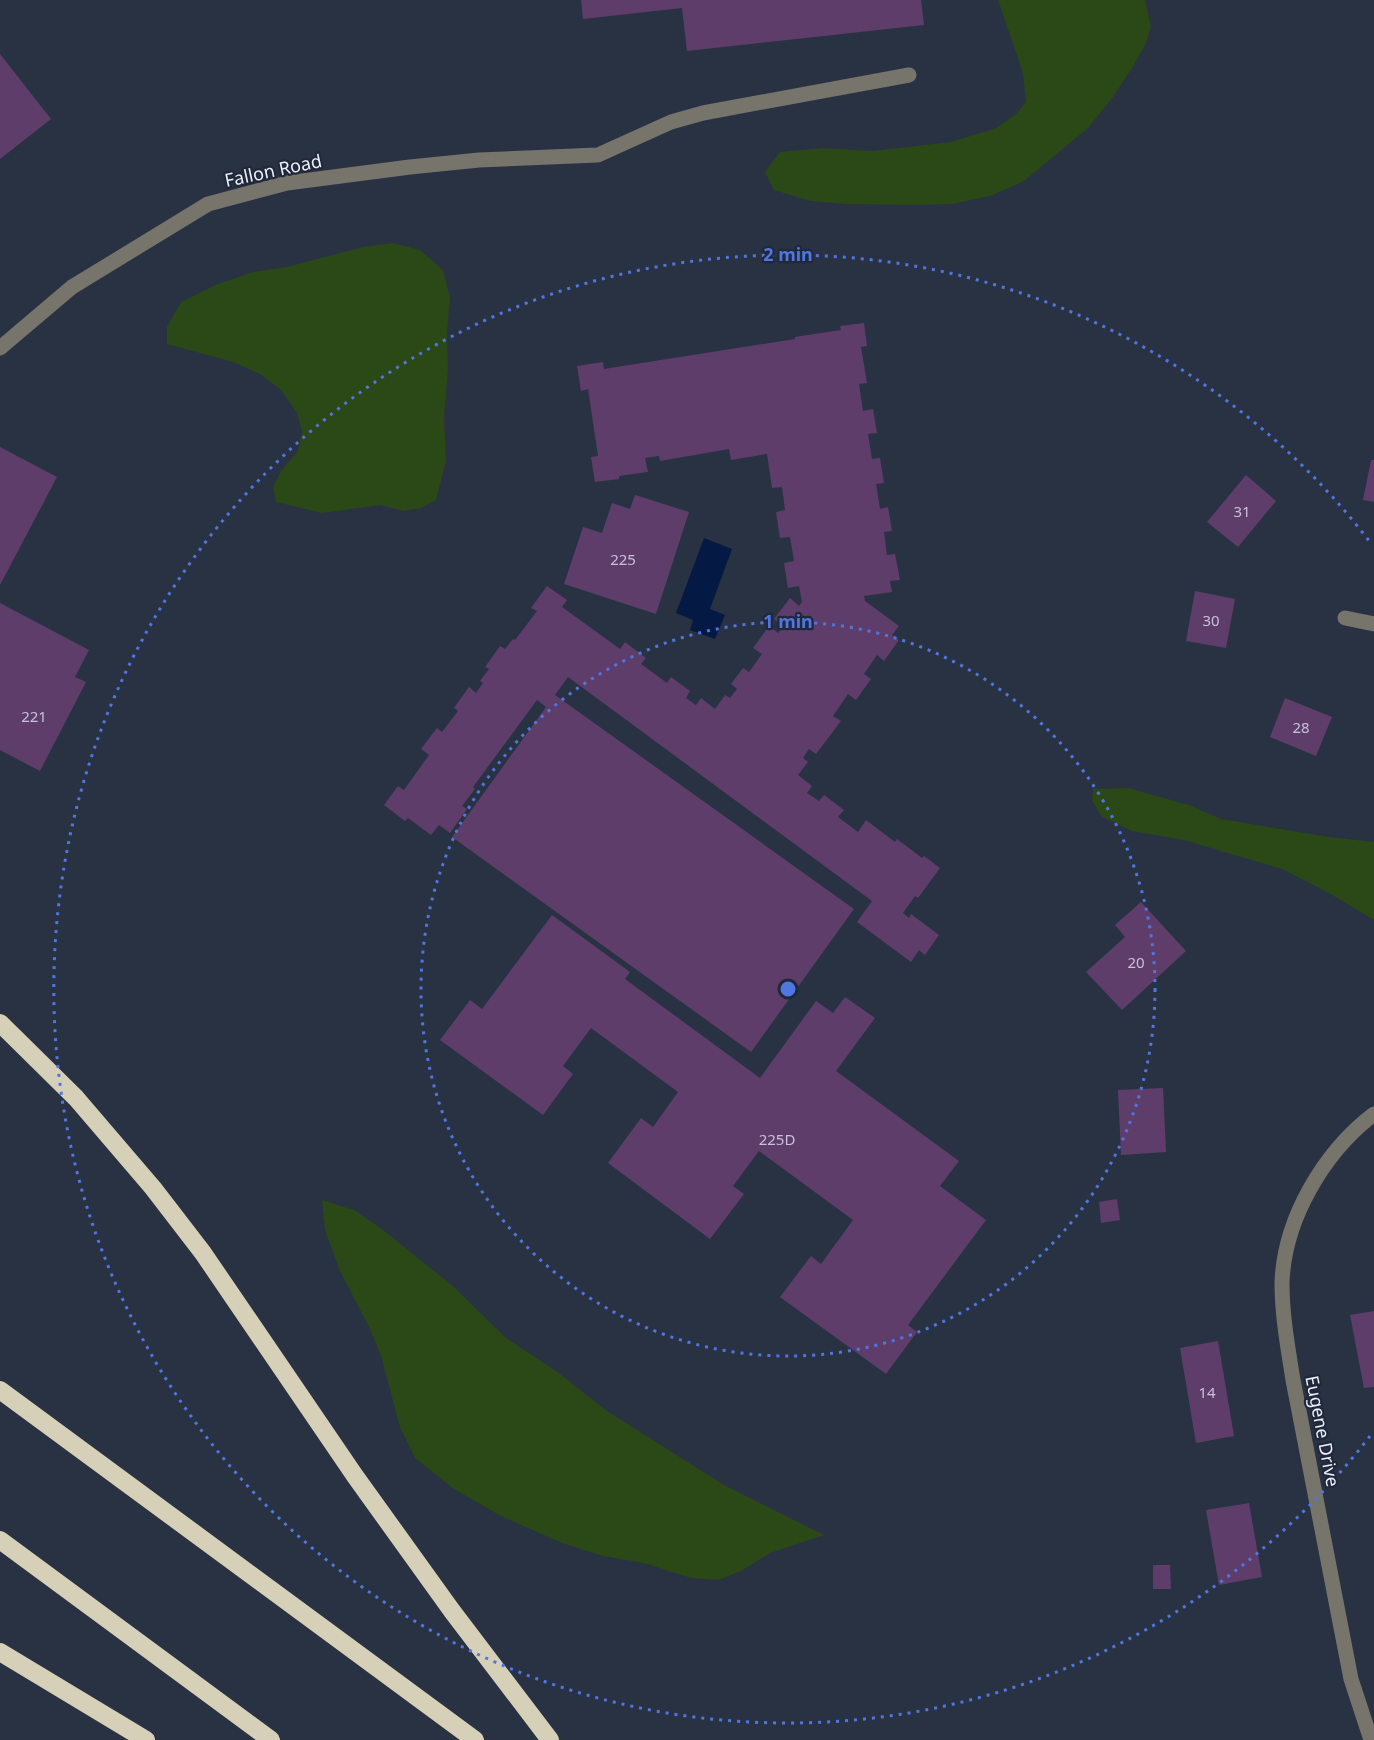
<svg xmlns="http://www.w3.org/2000/svg" width="1374" height="1740" viewBox="0 0 1374 1740" font-family="'Noto Sans',sans-serif">
<rect width="100%" height="100%" fill="#293243"/>
<g fill="#2b4817">
<polygon points="998,0 1145,0 1151,27 1146,43 1134,65 1113,97 1088,128 1024,181 990,196 952,204 915,205 846,204 810,201 774,190 765,172 780,152 823,148 872,151 951,142 996,128 1016,114 1026,102 1023,73"/>
<polygon points="393,243 420,250 443,270 450,298 447,333 448,369 444,417 446,461 436,500 421,508 404,511 381,505 322,513 276,502 273,487 281,471 298,451 302,431 297,413 281,390 260,374 233,362 167,344 167,327 181,302 218,284 253,272 287,267 363,247"/>
<polygon points="1128,788 1189,805 1221,819 1329,837 1374,842 1374,920 1329,893 1282,869 1184,840 1132,831 1101,816 1092,800 1093,789"/>
<polygon points="322,1200 354,1210 382,1229 454,1287 506,1338 556,1371 607,1411 724,1485 824,1535 770,1553 741,1571 718,1580 691,1578 644,1563 603,1556 562,1543 501,1516 454,1489 415,1458 400,1427 381,1356 370,1329 340,1271 325,1230"/>
</g>
<polygon fill="#041943" points="704,538 732,549 710,609 725,615 715,639 690,630 693,620 676,613"/>
<g fill="#5e3d6b">
<polygon points="581,0 921,0 924,25 687,51 682,8 583,19"/>
<polygon points="0,54 51,119 0,159"/>
<polygon points="864,323 867,346 861,347 867,383 859,384 863,411 873,409 877,433 868,434 872,459 880,458 884,483 876,484 880,509 888,507 892,531 884,532 887,555 895,554 900,580 890,581 892,592 864,596 865,601 899,626 892,635 899,640 884,661 877,655 864,674 871,679 856,700 848,694 833,716 841,721 816,754 809,749 803,758 808,762 798,775 812,786 807,793 819,801 824,795 844,810 838,817 858,832 866,820 895,842 897,839 922,858 924,856 940,868 918,898 915,896 903,913 909,918 911,914 939,935 925,955 919,950 911,962 857,922 872,901 568,677 555,695 854,909 751,1052 452,837 546,707 537,700 473,787 475,789 462,806 467,809 450,833 439,825 431,835 408,818 405,821 384,805 398,786 404,790 429,755 421,749 437,728 442,732 458,711 454,708 469,687 476,693 483,683 480,681 489,669 485,667 500,646 505,649 513,639 515,640 537,611 531,608 547,586 567,600 562,607 620,649 625,642 646,658 641,664 667,683 671,677 690,691 686,698 696,705 701,698 715,709 725,695 730,698 737,689 731,684 743,668 749,672 762,654 753,648 769,626 778,633 783,626 774,619 790,598 799,606 802,602 799,586 788,588 784,563 794,561 790,537 780,538 776,512 785,510 782,487 772,488 767,454 731,460 729,449 660,461 659,456 645,458 648,472 619,476 619,479 595,482 591,457 598,456 588,389 581,391 577,366 603,362 604,369 795,339 795,337 841,330 840,326"/>
<polygon points="0,447 57,477 0,585"/>
<polygon points="1371,460 1374,460 1374,502 1363,500"/>
<polygon points="1246,475 1276,501 1238,547 1207,522"/>
<polygon points="635,495 689,512 656,614 564,584 583,527 602,533 612,503 630,509"/>
<polygon points="1195,591 1235,599 1226,648 1186,641"/>
<polygon points="0,603 89,650 75,677 86,682 40,771 0,750"/>
<polygon points="1285,698 1332,717 1316,756 1270,737"/>
<polygon points="1141,902 1186,951 1122,1010 1086,972 1125,937 1115,925"/>
<polygon points="552,915 630,972 625,979 760,1078 816,1001 833,1013 845,997 875,1018 836,1071 959,1161 940,1186 986,1220 908,1325 917,1332 886,1374 780,1297 811,1256 821,1264 853,1220 759,1151 733,1186 744,1194 710,1239 608,1163 641,1118 653,1127 678,1092 591,1028 563,1066 573,1074 543,1115 440,1040 470,1000 482,1009"/>
<polygon points="1163,1088 1166,1152 1121,1155 1118,1090"/>
<polygon points="1117,1199 1120,1220 1101,1223 1099,1202"/>
<polygon points="1374,1311 1374,1387 1364,1388 1350,1315"/>
<polygon points="1218,1341 1234,1436 1196,1443 1180,1348"/>
<polygon points="1249,1503 1262,1577 1219,1585 1206,1510"/>
<polygon points="1153,1565 1170,1565 1171,1589 1153,1589"/>
</g>
<g fill="none" stroke-linecap="round" stroke-linejoin="round">
<g stroke="#77746b" stroke-width="15">
<polyline points="0,348 72,287 208,204 287,183 410,167 479,160 598,155 671,122 703,113 909,75"/>
<polyline points="1345,618 1374,624"/>
<path d="M1371,1740L1351,1679L1293,1380C1288,1348 1282,1316 1282,1283C1284,1219 1324,1152 1374,1114"/>
</g>
<g stroke="#d6d0b8" stroke-width="18">
<polyline points="0,1023 76,1098 153,1188 203,1253 355,1476 452,1611 550,1740"/>
<polyline points="0,1390 475,1740"/>
<polyline points="0,1540 271,1740"/>
<polyline points="0,1652 146,1740"/>
</g>
</g>
<g fill="none" stroke="#5076e1" stroke-width="3" stroke-dasharray="3 6">
<circle cx="788" cy="989" r="367"/>
<path d="M1370 1436A734 734 0 1 1 1370 542"/>
</g>
<g text-anchor="middle" dominant-baseline="central" stroke-width="4.5" stroke-linejoin="round" paint-order="stroke">
<g font-size="15" fill="#c6c2d7">
<text x="1242" y="511">31</text>
<text x="623" y="559">225</text>
<text x="1211" y="620">30</text>
<text x="34" y="716">221</text>
<text x="1301" y="727">28</text>
<text x="1136" y="962">20</text>
<text x="777" y="1139">225D</text>
<text x="1207" y="1392">14</text>
</g>
<g font-size="18" fill="#e9effb" stroke="#202839">
<text transform="translate(273 170) rotate(-12)">Fallon Road</text>
<text transform="translate(1323 1431) rotate(79)">Eugene Drive</text>
</g>
</g>
<circle cx="788" cy="989" r="9" fill="#5076e1" stroke="#202839" stroke-width="3"/>
<g font-size="18" text-anchor="middle" font-weight="bold" fill="#5076e1" stroke="#202839" stroke-width="4.5" stroke-linejoin="round" paint-order="stroke">
<text x="788" y="261">2 min</text>
<text x="788" y="628">1 min</text>
</g>
</svg>
